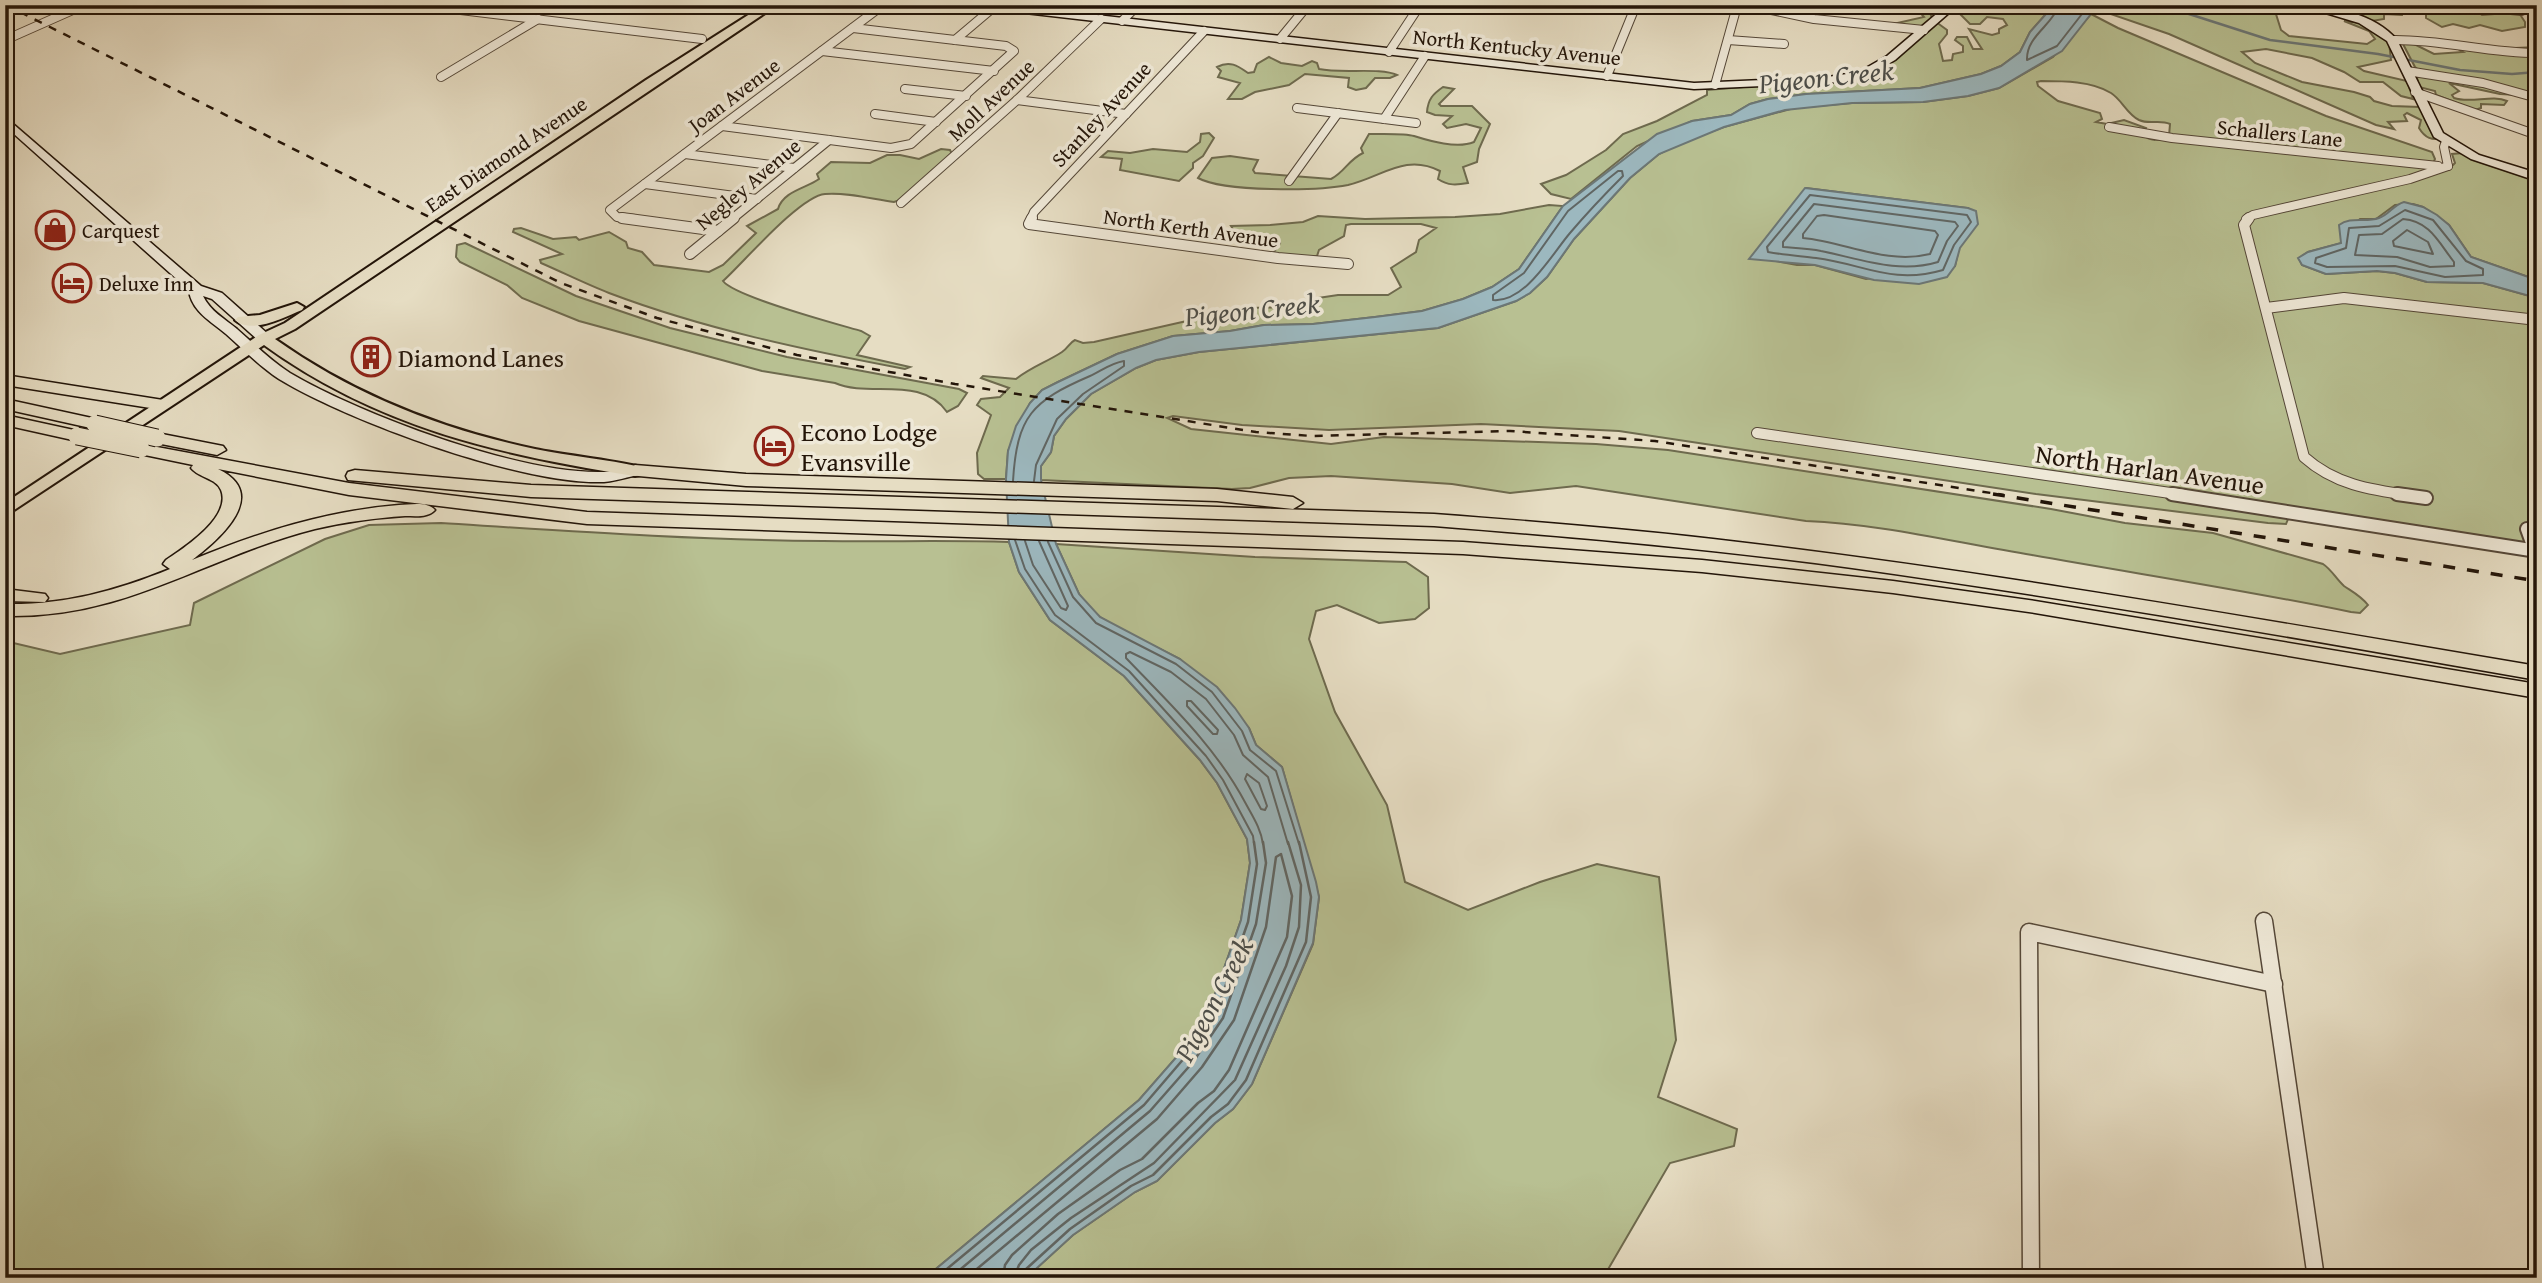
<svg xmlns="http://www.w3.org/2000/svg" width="2542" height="1283" viewBox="0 0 2542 1283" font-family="'Gentium Book Plus',serif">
<rect width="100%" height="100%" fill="#e6ddc3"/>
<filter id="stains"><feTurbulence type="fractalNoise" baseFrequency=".00286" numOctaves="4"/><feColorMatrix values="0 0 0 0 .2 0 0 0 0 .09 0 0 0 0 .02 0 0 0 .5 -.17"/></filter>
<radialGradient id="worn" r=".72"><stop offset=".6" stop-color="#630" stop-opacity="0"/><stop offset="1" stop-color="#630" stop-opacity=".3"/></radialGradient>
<g fill="#b8c092" stroke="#6e6a4e" stroke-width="2" fill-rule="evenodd">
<polygon points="1878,5 1928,5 1932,19 1947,30 1947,34 1939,44 1943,61 1952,60 1953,54 1963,52 1963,46 1955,40 1957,37 1967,37 1973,49 1982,49 1969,29 1992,35 1999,33 1999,29 2007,25 2003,19 1987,17 1980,24 1970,24 1955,9 1957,7 1986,5 1990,10 2008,8 2023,11 2024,5 2054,5 2030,32 2020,52 2001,66 1981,74 1920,88 1806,94 1768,99 1750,104 1731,115 1692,121 1637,146 1571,199 1551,194 1541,184 1566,175 1606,150 1623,134 1657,121 1707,95 1707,90 1865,77 1885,68 1930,29 1893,24 1924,17 1918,10"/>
<path d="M2098,5H2263L2275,11L2281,30L2289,36L2367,44L2375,39L2369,31L2344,21L2363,23L2389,42L2391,60L2358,67L2364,71L2407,81L2413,99L2401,96L2383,82H2360L2344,72L2312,58L2266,49L2242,52L2255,63L2302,82L2354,92L2370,97L2374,101L2392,106L2420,107L2443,138C2432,141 2425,138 2419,128L2421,120L2407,113L2404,115L2407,121L2388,122L2394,129L2376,125L2169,34L2096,9Z"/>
<polygon points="2346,5 2400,5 2404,7 2402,15 2384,14 2384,19 2372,21 2336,11 2339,6"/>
<polygon points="2426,5 2435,7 2440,12 2454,12 2450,5 2477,5 2477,11 2482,15 2494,14 2495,11 2517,10 2525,22 2525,27 2502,31 2480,25 2469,28 2453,24 2442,27 2426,18"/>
<path d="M2091,14L2118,28L2326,116L2432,152L2435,159L2431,168L2449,169L2455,163L2452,154L2463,153L2529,175L2530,171H2537V280L2471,257L2449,225L2423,207L2413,204L2395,205L2376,219H2360L2341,237L2342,243L2308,252L2299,258L2302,265L2326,274L2377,271L2395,273L2427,282L2483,283L2537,298V545L2289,507L2283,515L2288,519L2286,524L2268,523L2036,494L1619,431L1481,424L1329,430L1242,425L1173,416L1167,418L1191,429L1331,444L1384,437L1596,444L1668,450L2051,509L2125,523L2213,533L2323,564C2332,570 2336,579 2344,586C2353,592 2361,596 2368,605L2360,613L2351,612C2245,590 2138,574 2032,555C1957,543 1882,524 1806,521L1576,486L1510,493L1452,484L1331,476L1289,478L1250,488L1232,489L1041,480V466L1051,452L1054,436L1066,419L1091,394L1136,368L1156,360L1199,352L1438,328L1516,301L1530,293L1547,277L1574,239L1630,178L1659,154L1680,143L1724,127L1794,108L1852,103L1923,102L1968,96L1999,88L2053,57ZM2041,81C2063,81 2092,81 2111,93C2122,100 2127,114 2139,120C2150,125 2159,119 2170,124L2169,136C2160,140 2150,143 2143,134L2146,128L2124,120L2107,124L2096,122L2102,119L2100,113L2058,101L2038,86L2037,82ZM1806,188L1968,208L1955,266L1866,279L1815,265H1797L1765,259Z"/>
<path d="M2412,43L2434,54L2463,52L2453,46L2492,49L2537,47V96L2500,94L2449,83L2459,91L2452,95L2454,98C2471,104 2492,94 2507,101L2504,105L2481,104V108L2475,110L2436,95L2435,91L2419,87L2417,78L2422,73L2415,67L2403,44Z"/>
<path d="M1269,57L1281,63L1302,66L1312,61L1317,63L1319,69C1342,74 1380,67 1397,75L1390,78H1375L1366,88L1356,90L1348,87L1349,78L1305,74L1289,85L1255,92L1242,99H1228L1240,83L1218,77L1221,71L1217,67C1230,60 1238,66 1248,73L1254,72L1257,64Z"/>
<path d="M1443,87L1454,89L1439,104L1441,106H1472L1490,124L1479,149L1477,162L1463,167L1468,183C1457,185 1448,186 1438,179L1440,171C1405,153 1382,177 1348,185C1318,191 1224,192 1198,178L1212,158L1230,156L1258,160L1253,170L1255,173L1331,179C1345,172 1348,160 1363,153L1361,148L1369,134C1379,134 1405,133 1414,136C1430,141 1457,149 1474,142L1481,128L1466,124L1447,128L1443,124L1452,116L1435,115L1427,112C1428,99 1433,94 1443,87Z"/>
<polygon points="1209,133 1214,138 1203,156 1193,163 1193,168 1179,181 1120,170 1122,159 1101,157 1108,151 1130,153 1153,149 1187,152 1200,142 1201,134"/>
<path d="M941,149L950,150L953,156L900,200L894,202C872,199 847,192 825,194C800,196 743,263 723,281C735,297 837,324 861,331L870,336L857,355L910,367L905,369C805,350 704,329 609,293C586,284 564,273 541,263L540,260L562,254L513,232L514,229L521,228L553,239L576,237L579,240L609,232L626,242L628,248L642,252L654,265L709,272L723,265L756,233L747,226L778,209C783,191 807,188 819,179L817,174L831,162L870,163L887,155H900L919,159Z"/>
<path d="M1549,205L1563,206L1519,269L1492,287L1463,299L1422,311L1375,317L1313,324L1264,325L1230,331L1173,336L1117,354L1058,382L1042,390L1030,403L1008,451L1006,479H984L978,474L977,453L991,415L977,405L981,399L1000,397L1009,388L981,378L983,376L1016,379C1031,367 1047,362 1062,352C1068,348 1069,343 1075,340L1083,343L1094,342L1244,308L1295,307L1318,298L1338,295H1388L1401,287L1391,268L1416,252L1419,240L1436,228L1421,224H1351L1346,225L1344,236L1319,250L1317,256L1298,258L1272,255L1280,243L1275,237H1238L1231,226L1270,225L1303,222L1318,216L1365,219L1455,217L1500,214Z"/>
<path d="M465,243L576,296L670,328L787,357L959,389L967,393L958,406L947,412C921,375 869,398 835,383L762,371L579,321L522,298L507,285L460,262L456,257L457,245Z"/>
<path d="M441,523C568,531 695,540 823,541C885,542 947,540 1009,542L1019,572L1050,620L1124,676L1200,760L1217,783L1247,839L1250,863L1241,920L1209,1011L1181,1052L1139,1100L925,1278H5V641L60,654L190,625L194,603L325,539L369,525Z"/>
<polygon points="1056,544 1255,557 1406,562 1428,577 1429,608 1415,619 1379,623 1337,605 1316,611 1309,639 1335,712 1387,805 1405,882 1468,910 1540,882 1597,864 1659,877 1676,1040 1658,1097 1737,1129 1734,1146 1670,1163 1603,1278 1026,1278 1073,1235 1135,1192 1157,1181 1215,1123 1233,1109 1252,1084 1313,944 1319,897 1282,767 1256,745 1249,728 1180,659 1120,629 1100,617 1087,605 1079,594"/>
</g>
<g fill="#9cb8bf" stroke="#6c7776" stroke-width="2">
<polygon points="2054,5 2098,5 2062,51 1999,88 1968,96 1923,102 1852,103 1785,110 1724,127 1659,154 1630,178 1574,239 1547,277 1530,293 1516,301 1438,328 1199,352 1156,360 1136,368 1091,394 1066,419 1054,436 1051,452 1041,466 1041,480 1056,544 1079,594 1100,617 1180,659 1217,687 1235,708 1249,728 1256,745 1282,767 1316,882 1319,897 1313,943 1252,1084 1233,1109 1215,1123 1157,1181 1135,1192 1073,1235 1026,1278 925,1278 1139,1100 1181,1052 1209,1011 1241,920 1250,863 1247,839 1217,783 1200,760 1124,676 1050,620 1019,572 1009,542 1006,479 1008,451 1016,426 1030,403 1042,390 1058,382 1117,354 1173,336 1230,331 1264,325 1313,324 1375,317 1422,311 1463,299 1492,287 1519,269 1563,206 1657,134 1692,121 1731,115 1750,104 1768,99 1806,94 1920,88 1981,74 2001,66 2020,52 2030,32"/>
<polygon points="1805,188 1968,208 1976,211 1978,224 1960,248 1955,266 1947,277 1919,284 1874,280 1815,265 1749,259"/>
<path d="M2404,202L2423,207L2437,215L2449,225L2471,257L2537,280V298L2483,283L2427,282L2395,273L2377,271L2326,274L2302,265L2298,258L2308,252L2341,243L2339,225C2351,216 2365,223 2379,218C2389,215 2393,205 2404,202Z"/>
</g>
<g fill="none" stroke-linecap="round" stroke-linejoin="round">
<g stroke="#606664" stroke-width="2">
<path d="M2059,5C2053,25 2026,36 2027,60L2057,46L2089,5"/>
<path d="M1618,171H1622L1623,176C1605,194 1587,213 1570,233C1552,254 1525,303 1493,300V295L1524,273L1568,211Z"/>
<path d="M1810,195L1967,215L1971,222L1954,245L1943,270C1892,285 1864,264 1816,258C1800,256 1784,255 1768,252L1767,247Z"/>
<path d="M1814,204L1955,222L1958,226L1947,241L1938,262C1898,274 1861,259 1821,251C1809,248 1795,248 1783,247V242Z"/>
<polygon points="2405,210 2433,220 2466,261 2483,269 2483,275 2445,277 2395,266 2327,267 2315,263 2316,258 2346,248 2349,228 2379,226"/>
<path d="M1824,215L1935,231L1938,235L1930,254C1886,265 1846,242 1803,238V234L1817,216Z"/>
<path d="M2403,219C2430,221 2439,243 2454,262V266L2430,267L2397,257L2355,255L2359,235L2382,234Z"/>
<polygon points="2407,230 2428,242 2433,254 2394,246 2393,241"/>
<path d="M1013,481C1017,416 1032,401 1090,376C1101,371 1111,363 1124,361V366L1083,394L1057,419L1036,465L1034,481"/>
<polyline points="1015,540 1025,569 1055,615 1129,671 1206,756 1223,780 1253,836 1254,844"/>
<polyline points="1025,541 1033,565 1061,608 1066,610 1068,606 1039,541"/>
<polyline points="1048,542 1073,597 1096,623 1176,664 1212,692 1242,731 1250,750 1276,771 1299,844"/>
<polygon points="1187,701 1191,701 1218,730 1217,734 1213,734 1187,706"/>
<polygon points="1247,774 1259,783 1267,806 1265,810 1261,809 1245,779"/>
<path d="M1263,844C1261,829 1253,817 1246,804C1216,747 1170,704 1126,658V654L1130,652L1171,672L1206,699L1234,735L1243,755L1268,777L1288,844"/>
</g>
<g stroke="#606664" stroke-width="2.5">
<polyline points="936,1278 1144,1105 1186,1056 1216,1013 1248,922 1257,864 1254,842"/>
<polyline points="950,1278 1150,1111 1193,1062 1223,1018 1256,924 1266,863 1263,842"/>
<polyline points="966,1278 1157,1119 1202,1067 1234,1020 1266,927 1276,857 1281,854 1292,896 1287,937 1229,1070 1214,1091 1198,1103 1142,1159 1120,1170 1058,1214 1012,1255 1005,1265 1003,1278"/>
<polyline points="1014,1278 1019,1265 1031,1250 1071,1218 1154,1163 1235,1080 1286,966 1299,927 1301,885 1288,842"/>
<polyline points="1022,1278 1025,1270 1070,1229 1131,1186 1153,1175 1211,1117 1228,1104 1246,1080 1306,942 1311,897 1299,842"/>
</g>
<polyline stroke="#6c7776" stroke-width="2.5" points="2161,5 2270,40 2378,54 2460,70 2512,74 2537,72"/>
<defs>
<g id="street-far3">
<polyline points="419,5 702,39"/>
<polyline points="1727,5 1767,9 1814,19 1924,30"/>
<polyline points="2455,5 2522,11"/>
<polyline points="1122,21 1138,5"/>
<polyline points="1280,39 1308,5"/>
<polyline points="5,40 84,5"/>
<polyline points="955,40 994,7"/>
<polyline points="1728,40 1784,44"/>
<path d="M2392,40C2441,39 2488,53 2537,53"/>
<polyline points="822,51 994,71"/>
<polyline points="1389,52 1420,5"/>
<polyline points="2407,71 2483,83 2537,98"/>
<polyline points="1607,76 1636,5"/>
<polyline points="441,77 538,19"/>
<polyline points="1715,85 1737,6"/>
<polyline points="905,89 966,96"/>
<polyline points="2415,92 2537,135"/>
<polyline points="1017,100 1126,114"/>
<polyline points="1297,108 1416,123"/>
<polyline points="875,114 936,122"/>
<polyline points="1384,119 1425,56"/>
<polyline points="722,126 891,148 911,144 1014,51 1006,46 853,28"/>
<polyline points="2109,127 2172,138 2438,166"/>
<polyline points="2446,141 2444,147 2448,166"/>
<polyline points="685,154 794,168"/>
<polyline points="1289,181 1338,113"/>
<polyline points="645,184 757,199"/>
<polyline points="901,203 1017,100 1101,19"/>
<polyline points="635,219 617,217 610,210 883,5"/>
<polyline points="732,219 829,140"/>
<polyline points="1031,219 1034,212 1204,31"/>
<polyline points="2246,219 2253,215 2410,179 2448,166"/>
</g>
<g id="street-far2">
<polyline points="622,218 718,231"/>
<polyline points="1032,218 1029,224 1278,258 1348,264"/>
<path d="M2249,218L2244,225L2304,457C2334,484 2370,490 2409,495"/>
<polyline points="690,254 734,218"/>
<polyline points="2266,308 2344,298 2537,320"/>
<polyline points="1757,433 2184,495"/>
</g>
<g id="street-far1">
<polyline points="2172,494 2537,551"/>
<polyline points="2397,494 2426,498"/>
<polyline points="2535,551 2527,529 2537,530"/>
</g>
<g id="street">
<polyline points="2264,921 2316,1278"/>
<polyline points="2031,1278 2029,932 2274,984"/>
</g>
<g id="secondary">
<polygon points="975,5 1009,5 1694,83 1828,77 1859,72 1887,56 1947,5 1958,5 1895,60 1866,77 1828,83 1694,89 980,8"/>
<path d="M2299,5C2332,5 2375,14 2397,40L2443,133L2479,155L2537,173V181L2471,159L2434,137L2387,41L2359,23Z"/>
<path d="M5,117L201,286L222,293L269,335V341H259L212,299L203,296C210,311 225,319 237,329C254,344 271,361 290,373C361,415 522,475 604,472C614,472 625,468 635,466L643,471L640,474C629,477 616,481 604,482C522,485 350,422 279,379C259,366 243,349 226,334C212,322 191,311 189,290L5,126Z"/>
</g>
<g id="primary">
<path d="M764,5H777L295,329L275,339C354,395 440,429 535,449C570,456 606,459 641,467L644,471L641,475L635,476C499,455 377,427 264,345L5,516V503L259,335L285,323L646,80Z"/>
<path d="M297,303L304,307L302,310C284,317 252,335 235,320L238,317L260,315Z"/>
</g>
<g id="highway">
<polygon points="5,375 163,400 172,405 163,410 5,385"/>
<polygon points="5,399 101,420 104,424 95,429 5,409"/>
<polygon points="5,415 83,432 86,436 77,441 5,425"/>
<polygon points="157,433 223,446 226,450 217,455 151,442 148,438 151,434"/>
<path d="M141,444L349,483L587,512L1463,542L1702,560L1893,581L2035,601L2537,684V698L2035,613L1893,593L1702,572L1463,554L587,524L349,495L218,469C271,494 220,539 192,560C260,532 326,511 399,505C410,505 427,501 435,510C428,518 415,516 405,516C375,518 345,522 315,529C204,557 127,619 5,616V604C64,605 116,591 170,569L163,564L166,560C184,548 232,517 221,490C216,478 199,478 191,468L193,465L135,453L132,449Z"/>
<polygon points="635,465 746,474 1217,489 1293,497 1303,503 1293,509 1217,501 746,486 628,475 626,471"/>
<path d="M355,470L531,485L1434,514C1527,521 1620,528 1713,539C1989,571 2263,620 2537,666V680C2309,640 2081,600 1852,568C1713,549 1574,537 1434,526L531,497L348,480L346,476L348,472Z"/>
<polygon points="5,589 45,594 48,598 45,602 5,601"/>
</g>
</defs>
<use href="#street-far3" stroke="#544738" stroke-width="10"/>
<use href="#street-far2" stroke="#544738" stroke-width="12"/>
<use href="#street-far1" stroke="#544738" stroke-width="16"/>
<use href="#street" stroke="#544738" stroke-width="19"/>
<use href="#secondary" stroke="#231509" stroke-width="3"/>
<use href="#primary" stroke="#231509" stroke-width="4"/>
<use href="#highway" stroke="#231509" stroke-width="3"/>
<use href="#street-far3" stroke="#efe9d8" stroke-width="8"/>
<use href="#street-far2" stroke="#efe9d8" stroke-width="10"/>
<use href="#street-far1" stroke="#efe9d8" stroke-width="12"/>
<use href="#street" stroke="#efe9d8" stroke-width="16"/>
<use href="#secondary" fill="#efe9d8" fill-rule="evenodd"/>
<use href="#primary" fill="#e6ddc3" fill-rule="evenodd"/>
<use href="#highway" fill="#e6ddc3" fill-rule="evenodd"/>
<polyline stroke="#231509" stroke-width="2.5" stroke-dasharray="8 8" stroke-linecap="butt" points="6,5 561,283 657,318 797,355 955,384 1256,432 1312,436 1510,431 1655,441 2004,495"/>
<polyline stroke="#231509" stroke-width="3.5" stroke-dasharray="12 12" stroke-linecap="butt" points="1993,494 2537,581"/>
<defs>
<g id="highway-bridge">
<polyline points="95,424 157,438"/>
<polyline points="77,436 141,449"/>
</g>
</defs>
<use href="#highway-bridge" stroke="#231509" stroke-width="19" stroke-linecap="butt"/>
<use href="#highway-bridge" stroke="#e6ddc3" stroke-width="17"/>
</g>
<defs>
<symbol id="shop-ring" viewBox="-11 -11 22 22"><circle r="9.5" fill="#efe9d8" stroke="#8f2418" stroke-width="1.5"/><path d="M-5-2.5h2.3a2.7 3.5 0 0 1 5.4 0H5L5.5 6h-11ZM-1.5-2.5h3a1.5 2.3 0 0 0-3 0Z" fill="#8f2418"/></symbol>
<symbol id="hotel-ring" viewBox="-11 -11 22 22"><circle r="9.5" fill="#efe9d8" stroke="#8f2418" stroke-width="1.5"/><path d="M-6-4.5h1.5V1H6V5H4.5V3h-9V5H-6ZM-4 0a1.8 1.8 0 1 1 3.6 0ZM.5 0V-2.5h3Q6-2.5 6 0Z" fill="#8f2418"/></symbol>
<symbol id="building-ring" viewBox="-11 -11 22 22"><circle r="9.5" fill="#efe9d8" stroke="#8f2418" stroke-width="1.5"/><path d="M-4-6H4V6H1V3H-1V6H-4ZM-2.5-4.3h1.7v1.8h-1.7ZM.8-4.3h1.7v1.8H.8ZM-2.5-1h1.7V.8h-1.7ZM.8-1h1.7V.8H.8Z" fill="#8f2418"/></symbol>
</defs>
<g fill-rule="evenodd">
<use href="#shop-ring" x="33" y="208" width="44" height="44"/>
<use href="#hotel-ring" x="50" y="261" width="44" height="44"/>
<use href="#building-ring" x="349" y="335" width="44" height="44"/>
<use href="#hotel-ring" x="752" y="424" width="44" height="44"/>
</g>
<g text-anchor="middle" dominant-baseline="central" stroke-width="7" stroke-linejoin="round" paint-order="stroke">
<g font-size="21" fill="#231509" stroke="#efe9d8">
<text transform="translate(1517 47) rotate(6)">North Kentucky Avenue</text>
<text transform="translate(734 95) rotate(-37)">Joan Avenue</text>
<text transform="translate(991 100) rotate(-43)">Moll Avenue</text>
<text transform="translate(1101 114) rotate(-47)">Stanley Avenue</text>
<text transform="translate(2280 133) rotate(6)">Schallers Lane</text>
<text transform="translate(506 154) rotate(-34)">East Diamond Avenue</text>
<text transform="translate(748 184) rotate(-40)">Negley Avenue</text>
<text transform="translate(1191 228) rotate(8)">North Kerth Avenue</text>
</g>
<g font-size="21" fill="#231509" stroke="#efe9d8" text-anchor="start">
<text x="82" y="230">Carquest</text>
<text x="99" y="283">Deluxe Inn</text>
</g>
<g font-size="26" fill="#231509" stroke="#efe9d8" text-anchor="start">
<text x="398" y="357">Diamond Lanes</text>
<text x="801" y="431">Econo Lodge<tspan x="801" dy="30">Evansville</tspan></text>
</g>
<g font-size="26" fill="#231509" stroke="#efe9d8">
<text transform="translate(2150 469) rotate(8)">North Harlan Avenue</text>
</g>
<g font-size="28" font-style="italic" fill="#4d4e49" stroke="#efe9d8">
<text transform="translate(1826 76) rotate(-6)">Pigeon Creek</text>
<text transform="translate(1252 309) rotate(-6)">Pigeon Creek</text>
<text transform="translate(1213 999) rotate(-62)">Pigeon Creek</text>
</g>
</g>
<rect width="2542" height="1283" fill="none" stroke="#e6ddc3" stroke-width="28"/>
<rect x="7" y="7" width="2528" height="1269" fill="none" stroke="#231509" stroke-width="3.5"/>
<rect x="14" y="14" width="2514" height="1255" fill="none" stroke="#231509" stroke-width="2"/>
<rect width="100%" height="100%" filter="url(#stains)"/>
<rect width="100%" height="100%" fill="url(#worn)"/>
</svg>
